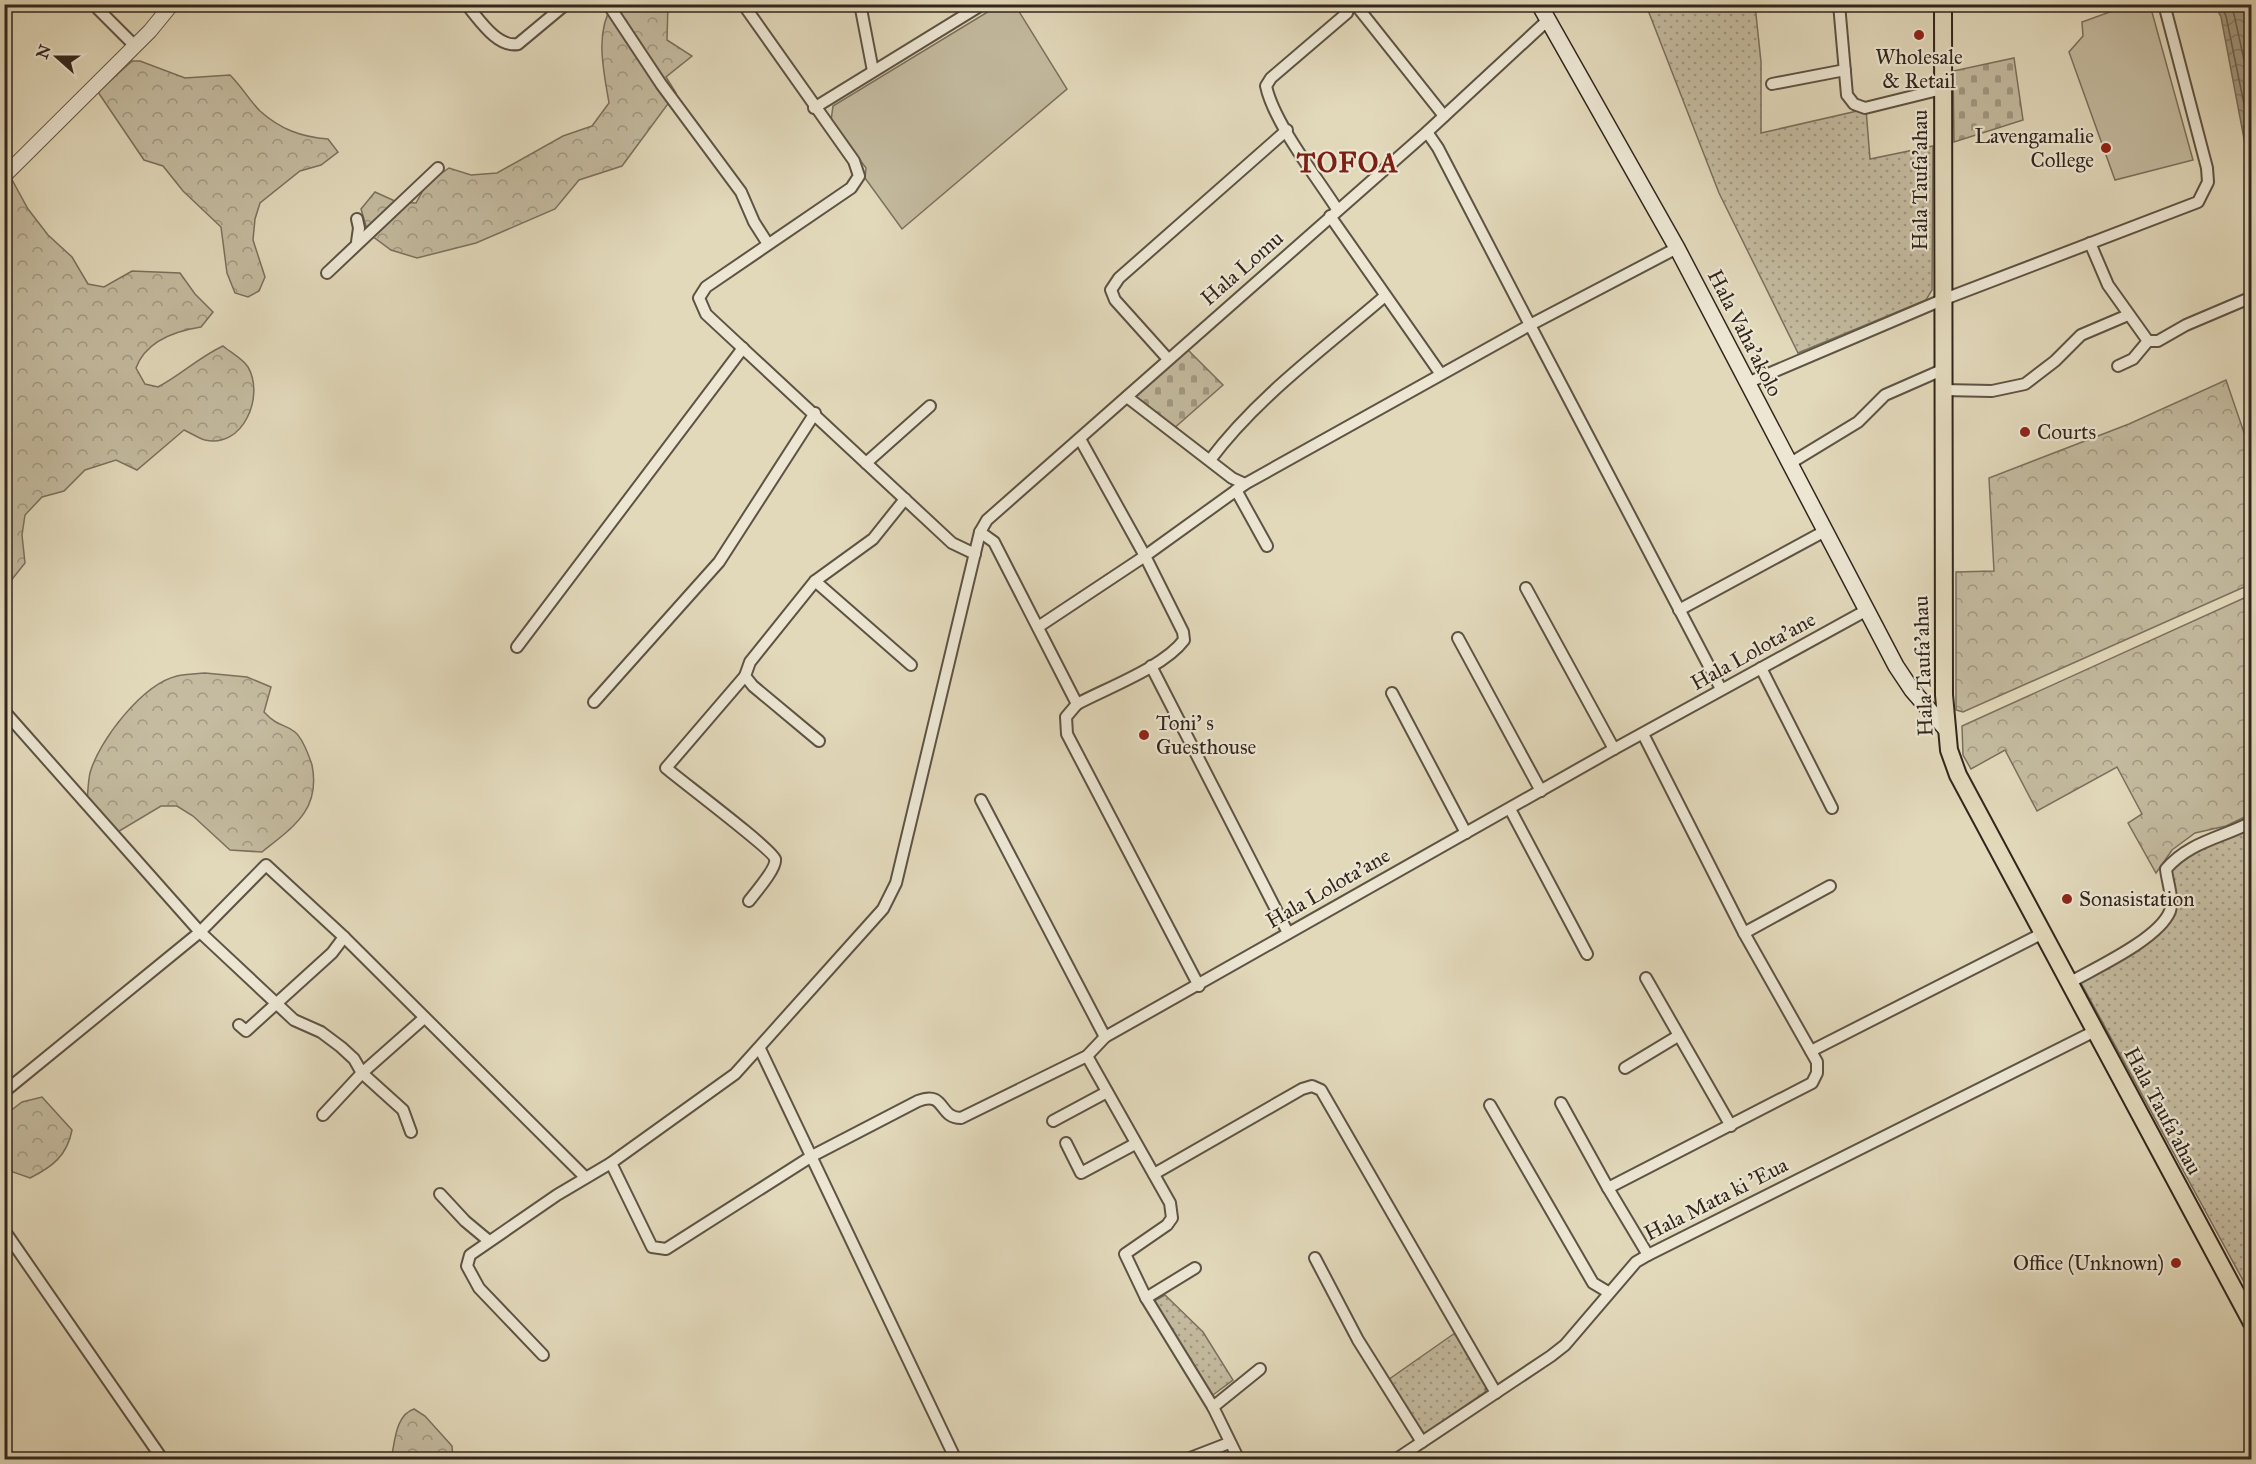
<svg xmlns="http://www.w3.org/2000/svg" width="2256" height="1464" viewBox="0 0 2256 1464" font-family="'IM FELL Great Primer',serif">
<defs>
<pattern id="grass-dots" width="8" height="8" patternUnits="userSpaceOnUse" patternTransform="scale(1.5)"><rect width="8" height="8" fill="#c4bba0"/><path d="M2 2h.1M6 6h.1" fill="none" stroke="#a09882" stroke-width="1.8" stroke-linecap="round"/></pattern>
<pattern id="forest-crowns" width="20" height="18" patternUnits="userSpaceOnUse" patternTransform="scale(1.5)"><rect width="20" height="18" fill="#c4bba0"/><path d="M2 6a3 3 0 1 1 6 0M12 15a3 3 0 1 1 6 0" fill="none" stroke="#a09882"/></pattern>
<pattern id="cemetery-stones" width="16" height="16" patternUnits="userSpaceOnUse" patternTransform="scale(1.5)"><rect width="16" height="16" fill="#c4bba0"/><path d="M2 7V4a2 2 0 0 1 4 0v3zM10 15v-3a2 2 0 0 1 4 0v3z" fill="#a09882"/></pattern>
<pattern id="water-waves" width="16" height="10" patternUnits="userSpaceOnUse" patternTransform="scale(1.5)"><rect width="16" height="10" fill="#a69c85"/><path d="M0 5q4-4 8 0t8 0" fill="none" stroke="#887f6c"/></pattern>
</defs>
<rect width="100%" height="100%" fill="#e2d9bb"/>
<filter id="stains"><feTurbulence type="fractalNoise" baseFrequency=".00333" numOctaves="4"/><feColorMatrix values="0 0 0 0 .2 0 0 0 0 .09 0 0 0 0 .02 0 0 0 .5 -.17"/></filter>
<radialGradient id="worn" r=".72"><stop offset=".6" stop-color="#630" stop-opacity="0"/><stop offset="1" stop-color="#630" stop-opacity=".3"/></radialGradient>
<g fill="url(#grass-dots)" stroke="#7b705e" stroke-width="1.5">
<polygon points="1646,5 1755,5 1761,62 1761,133 1866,109 1870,159 1933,146 1932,290 1926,300 1798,353 1719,193"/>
<path d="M2251,825V1295L2080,981C2102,969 2169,937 2174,913C2177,899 2173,885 2171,871L2181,858Z"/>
<polygon points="1165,1295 1203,1332 1233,1380 1213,1395 1208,1393 1154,1301"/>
<polygon points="1455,1333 1486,1386 1485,1392 1426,1433 1420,1432 1388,1380"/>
</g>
<g fill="url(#forest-crowns)" stroke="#7b705e" stroke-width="1.5">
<path d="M613,4L668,5L667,40L692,56L666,77L676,93L622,166L579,180L555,209L476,243L417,258L391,250L368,233L361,209L375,192L397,202L416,203L427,183L449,168L471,175L497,173L563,136L592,126L609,103C604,72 594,33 613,4Z"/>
<path d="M132,61H140L185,78L230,75C242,87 250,101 260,111C280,129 301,137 328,139L338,152L321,165L300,171L260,203L255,219L253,240L265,277L259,291L248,297L235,293L227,273L221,227L183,191L163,166L144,160L98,92Z"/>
<path d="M10,176L28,209L48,235L72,257L88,284L104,287L132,271L180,273L195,294L213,312L201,327C175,331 146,341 136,368L145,384L158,387C181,375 199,357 223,346C230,352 243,359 248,367C265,396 243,449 205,440C198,438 191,433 184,430L137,470L116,460L85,470L64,491L42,497L25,515L22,535L25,563L5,588L4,182Z"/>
<polygon points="2226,380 2251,453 2251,584 1963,712 1956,710 1956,572 1994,571 1989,478 2129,424"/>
<polygon points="2244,598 2252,624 2251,814 2226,826 2195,833 2172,850 2156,873 2128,823 2142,814 2117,767 2037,811 2005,750 1971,769 1963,755 1962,726"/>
<path d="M205,673L247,677L271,687L264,712C278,727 283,723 295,732C303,739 309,756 312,765C321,810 293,827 262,852L230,850L193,816L177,806H161L116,833L87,801C88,792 88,782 90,773C99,740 143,684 177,676C186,674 196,674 205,673Z"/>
<path d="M42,1097L72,1130C67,1156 52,1167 30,1178L10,1171L5,1163V1115L22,1102Z"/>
<path d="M414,1409L425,1416L452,1446L453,1459H391C395,1443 395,1415 414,1409Z"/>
</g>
<g fill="url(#cemetery-stones)" stroke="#7b705e" stroke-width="1.5">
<polygon points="2014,58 2023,120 1954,142 1953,71"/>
<polygon points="1185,347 1223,385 1172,430 1132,398"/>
</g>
<g fill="#c4bba0" stroke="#7b705e" stroke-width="1.5">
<polygon points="999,5 1015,5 1067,89 902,229 865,178 866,168 831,121 833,106"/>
<polygon points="2129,5 2150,5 2193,160 2115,180 2069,52 2083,36 2082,22"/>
</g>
<polygon fill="url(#water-waves)" stroke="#786d5b" stroke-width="1.5" points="2214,4 2251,5 2251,154 2245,144 2221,17"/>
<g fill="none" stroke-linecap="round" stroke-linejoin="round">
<g stroke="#6c6151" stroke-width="1.5">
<polyline points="2220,4 2226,16 2252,143"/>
<polyline points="2229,4 2234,14 2252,97"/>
</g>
<defs>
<g id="minor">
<polyline points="93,4 135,46"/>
<path d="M466,4C479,19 497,48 518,44L566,4"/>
<polyline points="608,4 661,84 741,192 754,222 768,244"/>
<polyline points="743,4 854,161 859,176 851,188 706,287 699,298 706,314 952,543 975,554"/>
<polyline points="858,4 861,9 873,71"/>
<polyline points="1355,4 1444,116"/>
<polyline points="1839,4 1847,95 1854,104 1865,108 1942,89"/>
<polyline points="1772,84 1845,70"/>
<polyline points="814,108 983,4"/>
<polyline points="1427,132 1438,148 1530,325 1677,248"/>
<path d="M1337,209C1316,176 1274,123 1266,86L1271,78L1347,13L1350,4"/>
<polyline points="1330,216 1440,373"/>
<polyline points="357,219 359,228 357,242"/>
<polyline points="2090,243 2108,285 2148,341 2158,341 2186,325 2252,297"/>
<polyline points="327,273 438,168"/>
<polyline points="1168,359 1115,300 1111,290 1119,278 1287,130"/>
<polyline points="2118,366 2133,359 2148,341"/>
<polyline points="1747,383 1942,300 2198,202 2208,182 2207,168 2164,4"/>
<polyline points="1943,390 1992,391 2025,384 2055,361 2081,335 2128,315"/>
<polyline points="1127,397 1232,478 1245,484"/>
<path d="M1210,460C1258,396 1325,348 1385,296"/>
<polyline points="866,463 930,406"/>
<polyline points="1789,464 1858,422 1885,395 1942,370"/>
<polyline points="1236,490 1267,546"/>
<polyline points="980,532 994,542 1077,704 1066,717 1067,734 1199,986"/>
<polyline points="815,581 911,665"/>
<polyline points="1526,588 1614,749"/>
<polyline points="1679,610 1825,531"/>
<polyline points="1038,627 1145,556 1080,439"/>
<polyline points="1458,638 1541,791"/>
<polyline points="517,647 743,348"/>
<polyline points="1151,666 1288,933"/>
<polyline points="1761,668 1832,808"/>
<path d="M745,676L666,768C680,780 773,850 775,859C777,868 755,893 749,901"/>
<polyline points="1392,693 1466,833"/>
<polyline points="594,702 719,562 815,413"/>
<path d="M1077,704C1107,688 1164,667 1184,640L1183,632L1145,556L1245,484L1530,325L1721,689"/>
<polyline points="4,711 200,932 294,1020 321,1032 341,1047 354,1059 362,1073 403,1110 411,1132"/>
<polyline points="1643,734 1744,933 1817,1062 1817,1073 1812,1083 1608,1188 1648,1255"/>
<polyline points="819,741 753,686 745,676 750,662 815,581 873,539 905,499"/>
<polyline points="981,800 1105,1037"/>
<polyline points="1510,809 1587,954"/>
<polyline points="1744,933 1830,886"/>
<polyline points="344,937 585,1177"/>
<polyline points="1646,978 1731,1126"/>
<path d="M2069,983C2095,968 2159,939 2170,911C2174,899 2167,881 2166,869C2189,842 2221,838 2252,822"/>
<polyline points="760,1049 956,1460"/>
<polyline points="1811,1051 2041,934"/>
<polyline points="1087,1056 1170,1203 1172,1218 1167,1225 1125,1254 1146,1298 1213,1407 1239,1460"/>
<polyline points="1625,1068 1678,1036"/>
<polyline points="4,1092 200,932 266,865 344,937 332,953 246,1031 239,1025"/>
<polyline points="1561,1103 1608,1188"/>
<polyline points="1490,1105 1593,1283 1608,1292"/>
<polyline points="323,1115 362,1073 423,1019"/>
<polyline points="1053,1121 1107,1092"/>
<polyline points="1066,1143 1081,1173 1135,1144"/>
<path d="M611,1163L652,1247L666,1249L812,1156L918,1101C946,1090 938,1118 961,1118L1087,1056L1105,1037L1614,749L1867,610"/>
<polyline points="1154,1174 1302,1089 1312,1086 1321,1090 1496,1393"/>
<polyline points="440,1194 465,1221 489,1241"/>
<polyline points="4,1230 163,1460"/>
<polyline points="1315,1258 1358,1340 1422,1442"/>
<polyline points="1146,1298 1195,1268"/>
<polyline points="543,1355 479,1288 467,1266 470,1255 557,1195 611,1163 735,1074 883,909 896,883 980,532 987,520 1427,132 1549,19"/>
<polyline points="1213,1407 1260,1369"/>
<polyline points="1185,1460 1229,1443"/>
<polyline points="1395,1460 1551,1356 1565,1345 1636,1262 1648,1255 2095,1031"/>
</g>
<polyline id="tertiary" points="4,176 150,31 172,4"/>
<polyline id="secondary" points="1539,4 1677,248 1896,666 1912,690 1945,728"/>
<polyline id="primary" points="1943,4 1944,695 1949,750 1958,775 2252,1323"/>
</defs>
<use href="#minor" stroke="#5e5344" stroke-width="14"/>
<use href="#tertiary" stroke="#5e5344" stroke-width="16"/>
<use href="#secondary" stroke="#32261d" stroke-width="18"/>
<use href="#primary" stroke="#32261d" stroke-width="20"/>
<use href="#minor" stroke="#ece6d3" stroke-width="10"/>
<use href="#tertiary" stroke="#ece6d3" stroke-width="14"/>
<use href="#secondary" stroke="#ece6d3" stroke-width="15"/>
<use href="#primary" stroke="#e2d9bb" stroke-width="16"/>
</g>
<g fill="#8f2418" stroke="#ece6d3" stroke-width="2">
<circle cx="1919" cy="35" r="6"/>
<circle cx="2106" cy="148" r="6"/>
<circle cx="2025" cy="432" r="6"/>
<circle cx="1144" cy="735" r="6"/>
<circle cx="2067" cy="899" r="6"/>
<circle cx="2176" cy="1263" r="6"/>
</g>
<g text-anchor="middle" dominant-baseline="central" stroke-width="4.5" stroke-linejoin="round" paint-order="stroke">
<g font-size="21" fill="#32261d" stroke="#ece6d3" text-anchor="start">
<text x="1919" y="57" text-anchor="middle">Wholesale<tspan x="1919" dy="24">&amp; Retail</tspan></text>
<text x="2094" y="136" text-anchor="end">Lavengamalie<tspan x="2094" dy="24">College</tspan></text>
<text x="2037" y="432">Courts</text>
<text x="1156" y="723">Toni' s<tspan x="1156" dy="24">Guesthouse</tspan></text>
<text x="2079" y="899">Sonasistation</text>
<text x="2164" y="1263" text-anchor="end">Office (Unknown)</text>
</g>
<g font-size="21" fill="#32261d" stroke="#ece6d3">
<text transform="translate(1920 180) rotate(-90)">Hala Taufa'ahau</text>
<text transform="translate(1242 268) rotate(-41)">Hala Lomu</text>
<text transform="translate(1745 333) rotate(63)">Hala Vaha'akolo</text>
<text transform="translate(1753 651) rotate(-29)">Hala Lolota'ane</text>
<text transform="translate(1923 666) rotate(-92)">Hala Taufa'ahau</text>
<text transform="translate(1328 888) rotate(-30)">Hala Lolota'ane</text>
<text transform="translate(2163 1111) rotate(62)">Hala Taufa'ahau</text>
<text transform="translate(1716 1199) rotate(-27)">Hala Mata ki 'Eua</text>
</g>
<g font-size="27" font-weight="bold" letter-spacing="1.5" fill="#7a1f14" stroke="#ece6d3">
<text x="1348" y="162">TOFOA</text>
</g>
</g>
<rect width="2256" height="1464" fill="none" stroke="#e2d9bb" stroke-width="24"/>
<rect x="6" y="6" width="2244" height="1452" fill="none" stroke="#32261d" stroke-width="3"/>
<rect x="12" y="12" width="2232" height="1440" fill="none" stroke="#32261d" stroke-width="1.5"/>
<g transform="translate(57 57) rotate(291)" stroke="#ece6d3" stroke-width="4.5" paint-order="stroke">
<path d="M0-4.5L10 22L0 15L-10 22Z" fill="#32261d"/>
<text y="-9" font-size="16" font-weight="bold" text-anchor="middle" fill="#32261d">N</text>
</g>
<rect width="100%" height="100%" filter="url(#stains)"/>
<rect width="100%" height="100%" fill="url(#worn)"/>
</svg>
